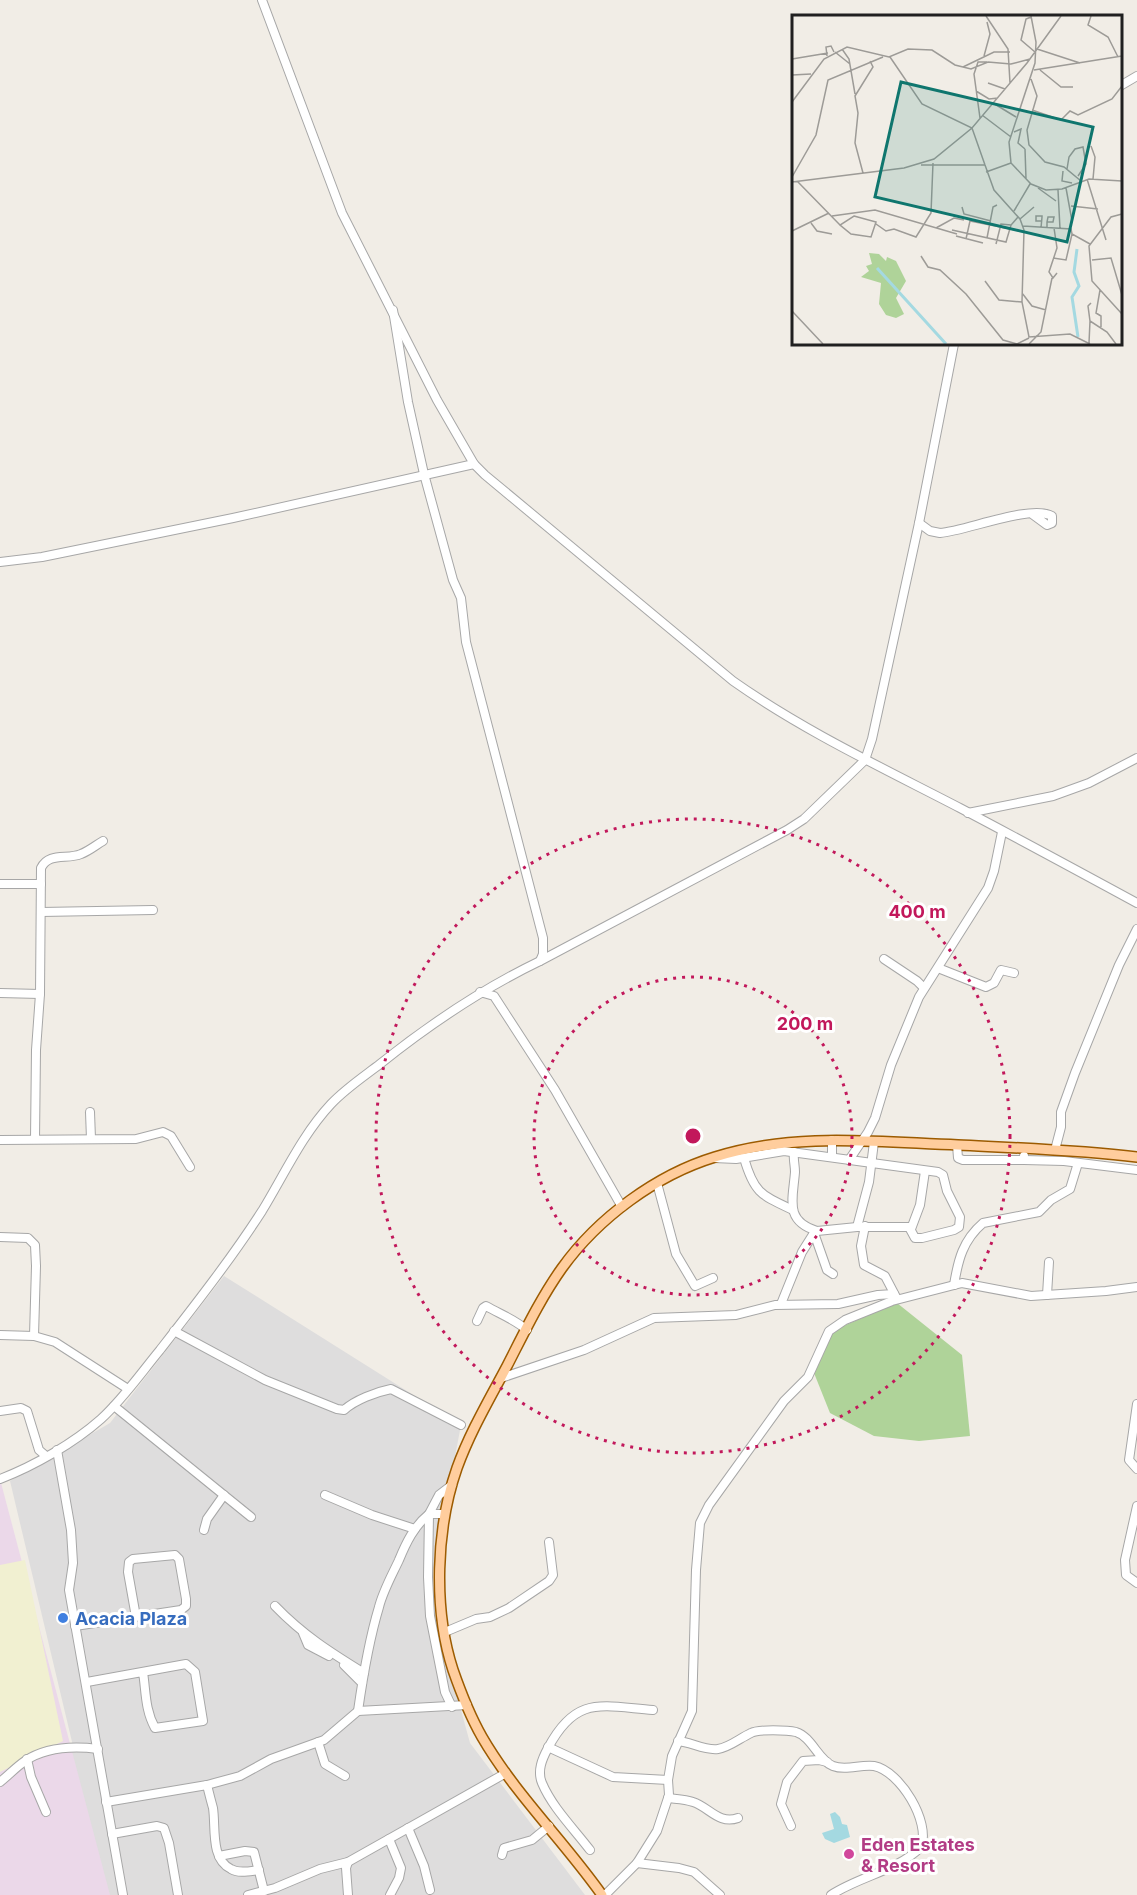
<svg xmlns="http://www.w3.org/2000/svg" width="1137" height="1895" viewBox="0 0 1137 1895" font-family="Inter,sans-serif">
<rect width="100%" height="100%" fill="#f1ede6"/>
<polygon fill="#dedddd" points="224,1276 461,1425 429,1593 470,1743 585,1895 0,1895 73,1746 10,1481 110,1423"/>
<polygon fill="#ebd8e9" points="0,1479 110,1895 0,1895"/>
<polygon fill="#f1f0d1" points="25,1560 63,1741 0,1772 0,1565"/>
<polygon fill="#afd399" points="897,1303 962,1355 970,1436 919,1441 874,1436 830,1413 814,1373 834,1330"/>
<polygon fill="#a4d9e1" points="835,1812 840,1817 842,1824 847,1825 850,1837 834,1843 825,1839 822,1833 834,1829 830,1814"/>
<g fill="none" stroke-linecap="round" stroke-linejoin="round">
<defs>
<g id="minor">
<path d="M262,0L342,213L437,400L474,464L485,475L733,681C804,731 883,768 960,808C1019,839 1078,871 1137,903"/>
<polyline points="1120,86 1137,76"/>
<path d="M919,523L930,531L940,533C966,531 1031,504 1052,516V523L1047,525L1032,514"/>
<polyline points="0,562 42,557 233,518 474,464"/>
<polyline points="968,813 1053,796 1089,783 1137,758"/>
<polyline points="0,884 41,884"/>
<polyline points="41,912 153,910"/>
<polyline points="884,959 917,981 924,988"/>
<polyline points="540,961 787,830 804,819 865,760 872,739 919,523 954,344"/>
<polyline points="938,968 986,987 994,983 1001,970 1014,973"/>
<polyline points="480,992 494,996 555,1090 622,1207"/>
<polyline points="0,993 40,994"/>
<polyline points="90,1112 91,1139"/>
<path d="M35,1139L36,1050L40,994L41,868C49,852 67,860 81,854C89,851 96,845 103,841"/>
<polyline points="0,1140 136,1139 163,1132 171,1136 190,1167"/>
<polyline points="957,1145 958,1158 963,1160 1024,1160 1024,1156"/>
<polyline points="1055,1150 1061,1127 1061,1112 1075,1073 1119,965 1137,929"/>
<path d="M794,1152C793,1159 795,1165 795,1172C793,1199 784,1221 817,1231"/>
<polyline points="832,1157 832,1140"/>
<polyline points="714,1158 736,1159 784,1151 938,1172 943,1175 947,1191 960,1217 959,1227 954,1230 922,1238 915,1238 909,1227 857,1227 817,1231 814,1233 802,1252 781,1304"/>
<path d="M744,1158C754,1193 761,1195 793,1210"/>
<polyline points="849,1160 868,1132 875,1118 891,1065 919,997 988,888 994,871 1002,832"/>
<polyline points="1024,1160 1064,1161 1137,1170"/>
<polyline points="657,1183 676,1254 695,1286 713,1278"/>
<polyline points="865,1226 861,1246 864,1265 885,1276 896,1297"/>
<polyline points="857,1227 869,1182 874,1142"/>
<polyline points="911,1229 920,1205 925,1171"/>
<polyline points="814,1233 827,1270 833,1274"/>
<polyline points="0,1237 28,1238 35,1245 36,1266 34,1336"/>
<path d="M954,1285C958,1260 963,1240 983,1223L1039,1212L1051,1200L1070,1189L1078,1163"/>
<polyline points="1047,1295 1049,1262"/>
<path d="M477,1321L483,1308L486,1306C500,1314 514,1319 527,1330"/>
<path d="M174,1331L265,1380L337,1409L344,1410C355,1400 376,1392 391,1389L461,1425"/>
<polyline points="0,1335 34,1336 55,1342 128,1389"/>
<polyline points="501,1378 584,1350 654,1318 736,1315 775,1305 838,1304 878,1295 894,1294"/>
<polyline points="1137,1404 1129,1460 1137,1469"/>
<polyline points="114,1406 251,1517"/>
<polyline points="0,1411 21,1408 27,1411 39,1450 46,1456"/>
<polyline points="57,1450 71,1530 73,1563 69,1590 123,1895"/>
<path d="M0,1479C34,1466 74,1443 101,1419C123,1399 141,1373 160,1350C195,1305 231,1259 262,1211C284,1175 302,1135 331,1104C345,1089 363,1077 380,1064C430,1024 482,989 540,961L543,954V938L466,642L461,598L453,580L424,474L408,402L393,310"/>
<polyline points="452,1485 439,1495 429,1514 428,1577 430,1616 445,1692 452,1707"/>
<polyline points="325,1495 372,1515 415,1529"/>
<polyline points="1137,1506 1125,1560 1126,1575 1137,1583"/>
<polyline points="204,1530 207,1519 224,1495"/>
<path d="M275,1606C303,1635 330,1652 364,1673"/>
<polyline points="75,1626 181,1610 186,1606 186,1599 179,1559 175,1555 133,1559 129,1562 128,1572 136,1617"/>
<polyline points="445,1632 476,1619 490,1617 509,1608 549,1581 553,1575 549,1542"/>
<polyline points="303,1633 308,1645 329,1656"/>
<polyline points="344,1665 362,1683"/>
<path d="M87,1682L186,1664L195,1672L203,1721L155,1728C145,1710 146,1692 143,1672"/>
<path d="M358,1711C363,1676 369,1640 379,1607C383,1591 392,1575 399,1560C406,1543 414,1526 429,1514H445"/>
<path d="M678,1741C691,1742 705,1751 718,1749C730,1747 740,1738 751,1733C758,1729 788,1730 796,1732C812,1737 818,1760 833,1766C846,1771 861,1764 874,1766C900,1771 931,1822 921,1847C897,1871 860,1876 831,1895"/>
<polyline points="318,1742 325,1764 345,1776"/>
<polyline points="548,1747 613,1777 668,1780"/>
<polyline points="27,1759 31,1777 46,1812"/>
<path d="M0,1782C9,1775 16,1767 25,1761C46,1747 74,1746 98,1749"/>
<path d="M207,1785C209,1793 211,1801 213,1808C216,1827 210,1859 231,1869C239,1874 250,1871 259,1870"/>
<path d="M668,1798C676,1799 685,1799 693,1802C709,1807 719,1825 738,1818"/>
<polyline points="106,1802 207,1785 240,1776 271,1759 324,1740 358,1711 467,1705"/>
<polyline points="791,1826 781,1804 787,1782 803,1761 819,1760 827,1762"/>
<polyline points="408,1828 424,1866 430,1890"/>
<polyline points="112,1834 157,1826 164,1828 169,1843 178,1895"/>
<polyline points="389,1839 401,1868 399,1878 390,1895"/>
<path d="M590,1850C574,1829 552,1807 542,1783C537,1771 542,1759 548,1748C576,1695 601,1706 653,1710"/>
<polyline points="502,1855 504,1848 532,1840 549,1826"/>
<polyline points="219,1856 245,1851 254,1852 264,1891"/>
<polyline points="637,1863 679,1868 694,1872 720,1895"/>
<polyline points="248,1895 275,1888 320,1869 348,1862 506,1773"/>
<polyline points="348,1895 346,1868 348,1862"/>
<polyline points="605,1895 637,1863 657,1831 669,1795 668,1780 672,1756 692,1711 696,1570 700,1523 709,1505 784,1401 808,1377 829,1331 845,1320 892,1301 962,1283 1031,1296 1106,1291 1137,1287"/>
</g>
<path id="major" d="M602,1895C564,1841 515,1794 482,1737C470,1716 461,1693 453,1670C433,1609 436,1528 457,1468C470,1432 489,1400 507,1366C524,1333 540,1299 562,1268C598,1218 656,1175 715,1157C795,1132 876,1142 958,1145C1018,1148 1078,1150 1137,1157"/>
</defs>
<use href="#minor" stroke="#a7a7a7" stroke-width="10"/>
<use href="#major" stroke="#9c5b00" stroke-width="12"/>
<use href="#minor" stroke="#fff" stroke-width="8"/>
<use href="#major" stroke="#ffcd9d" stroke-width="9"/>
</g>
<g fill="none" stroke="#c2185b" stroke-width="3" stroke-dasharray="3 6">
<circle cx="693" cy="1136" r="159"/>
<circle cx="693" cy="1136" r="317"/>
</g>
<circle fill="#3f7fe0" stroke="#fff" stroke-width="2" cx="63" cy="1618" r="6"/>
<circle fill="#d1479c" stroke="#fff" stroke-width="2" cx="849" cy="1854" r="6"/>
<g text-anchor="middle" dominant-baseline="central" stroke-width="6" stroke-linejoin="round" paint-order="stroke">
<g font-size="18" font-weight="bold" fill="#366cbe" stroke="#fff" text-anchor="start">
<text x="75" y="1618">Acacia Plaza</text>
</g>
<g font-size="18" font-weight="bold" fill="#b23c85" stroke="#fff" text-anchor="start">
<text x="861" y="1844">Eden Estates<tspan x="861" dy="21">&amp; Resort</tspan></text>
</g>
</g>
<g transform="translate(792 15)">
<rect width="330" height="330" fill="#f1ede6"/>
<path d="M77,238L87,239L94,246L95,242L104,246L114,266L104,283L112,299L104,303L94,300L87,289L89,268L69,262L77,256L74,251L80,249Z" fill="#afd399"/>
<path fill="none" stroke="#a4d9e1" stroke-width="3" d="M285,234L282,257L287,271L280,282L286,322M85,253L154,329"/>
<path fill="none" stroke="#9d9b97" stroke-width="1.5" d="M194,1L216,34L218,68M239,1L244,27L243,48L217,127L219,148L239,169L254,175L270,174L297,164L330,166M299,1L296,10L316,22L326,42M239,2L234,4L229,25L243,37M50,34L57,44L63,79M245,34L288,48M43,37L58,49M35,41L34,32L39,31L42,37M192,41L198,19L195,7M98,42L130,89L180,113L193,150M0,44L36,38M171,52L202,37H218M242,55L330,41M248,55L269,72H281M0,60L19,59M239,64L245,81L235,115L237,130L253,147L272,152L289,166M196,68L213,74M184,76L197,84L206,83M0,87L32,44L55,32L97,42L116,34L140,35L163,50L179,54L196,47L219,49L238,44M201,88L224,102M240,95L269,105L278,96L286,100L320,84L330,71M190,100L219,122M188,103L182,59L186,47H195M222,117L229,114L226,128L233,134M299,131L303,142L301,164M233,134L234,164M129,150H193L202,175L228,204L232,215L230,287L237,322L278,319L298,329M275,154L277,142L283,134L291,132L294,149L286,161M271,156L270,166L280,168M194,157L219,148M71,158L63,128L66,98L63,81L81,52L78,46M0,162L24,120L36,65L91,42M295,164L314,225M0,167L112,153L142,144L180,113L235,48L269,1M6,167L48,210M246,173L264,186M274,173L280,206M266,175L268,214M279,191L306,194M170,192L172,199L199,206M222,196L238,169M330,199L319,202L297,231L300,266L330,299M40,201L83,195L165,219M62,201L84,207L79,222L59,219L48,210ZM228,204L242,192M19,208L25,216L40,219M84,209L94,216L102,214L124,222L139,198L141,148M231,211L279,214L280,219L298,229M144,213L162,203L172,205M249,213L250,202V201H244V206H250M255,213V207L256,202H262L261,207H255M262,213L265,233L257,257L261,263L265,258M160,215L214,227L219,210L226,202M0,216L37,198M164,221L191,228M195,223L201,192L205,190M174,224L178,206L233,217M204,229L209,209L219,210M129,241L136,252L148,255L174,279L211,325L225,329L237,323M261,243L274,245L280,219M300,245L319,243L330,280M193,266L207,285L230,287M308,275L304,298L309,301V312M230,278L240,291L254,295M299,288L296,291L298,306L315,317L324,329M0,296L31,329M297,328L298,306M237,329L249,317L260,263"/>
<path fill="#0f766e" fill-opacity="0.15" stroke="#0f766e" stroke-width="3" d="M109,67L301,112L275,227L83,182Z"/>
<rect width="330" height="330" fill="none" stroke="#202020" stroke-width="3"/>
</g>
<circle cx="693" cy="1136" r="9" fill="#c2185b" stroke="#fff" stroke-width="3"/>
<g font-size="18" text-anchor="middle" font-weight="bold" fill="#c2185b" stroke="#fff" stroke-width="6" stroke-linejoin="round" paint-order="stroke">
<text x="917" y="918">400 m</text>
<text x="805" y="1030">200 m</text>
</g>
</svg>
